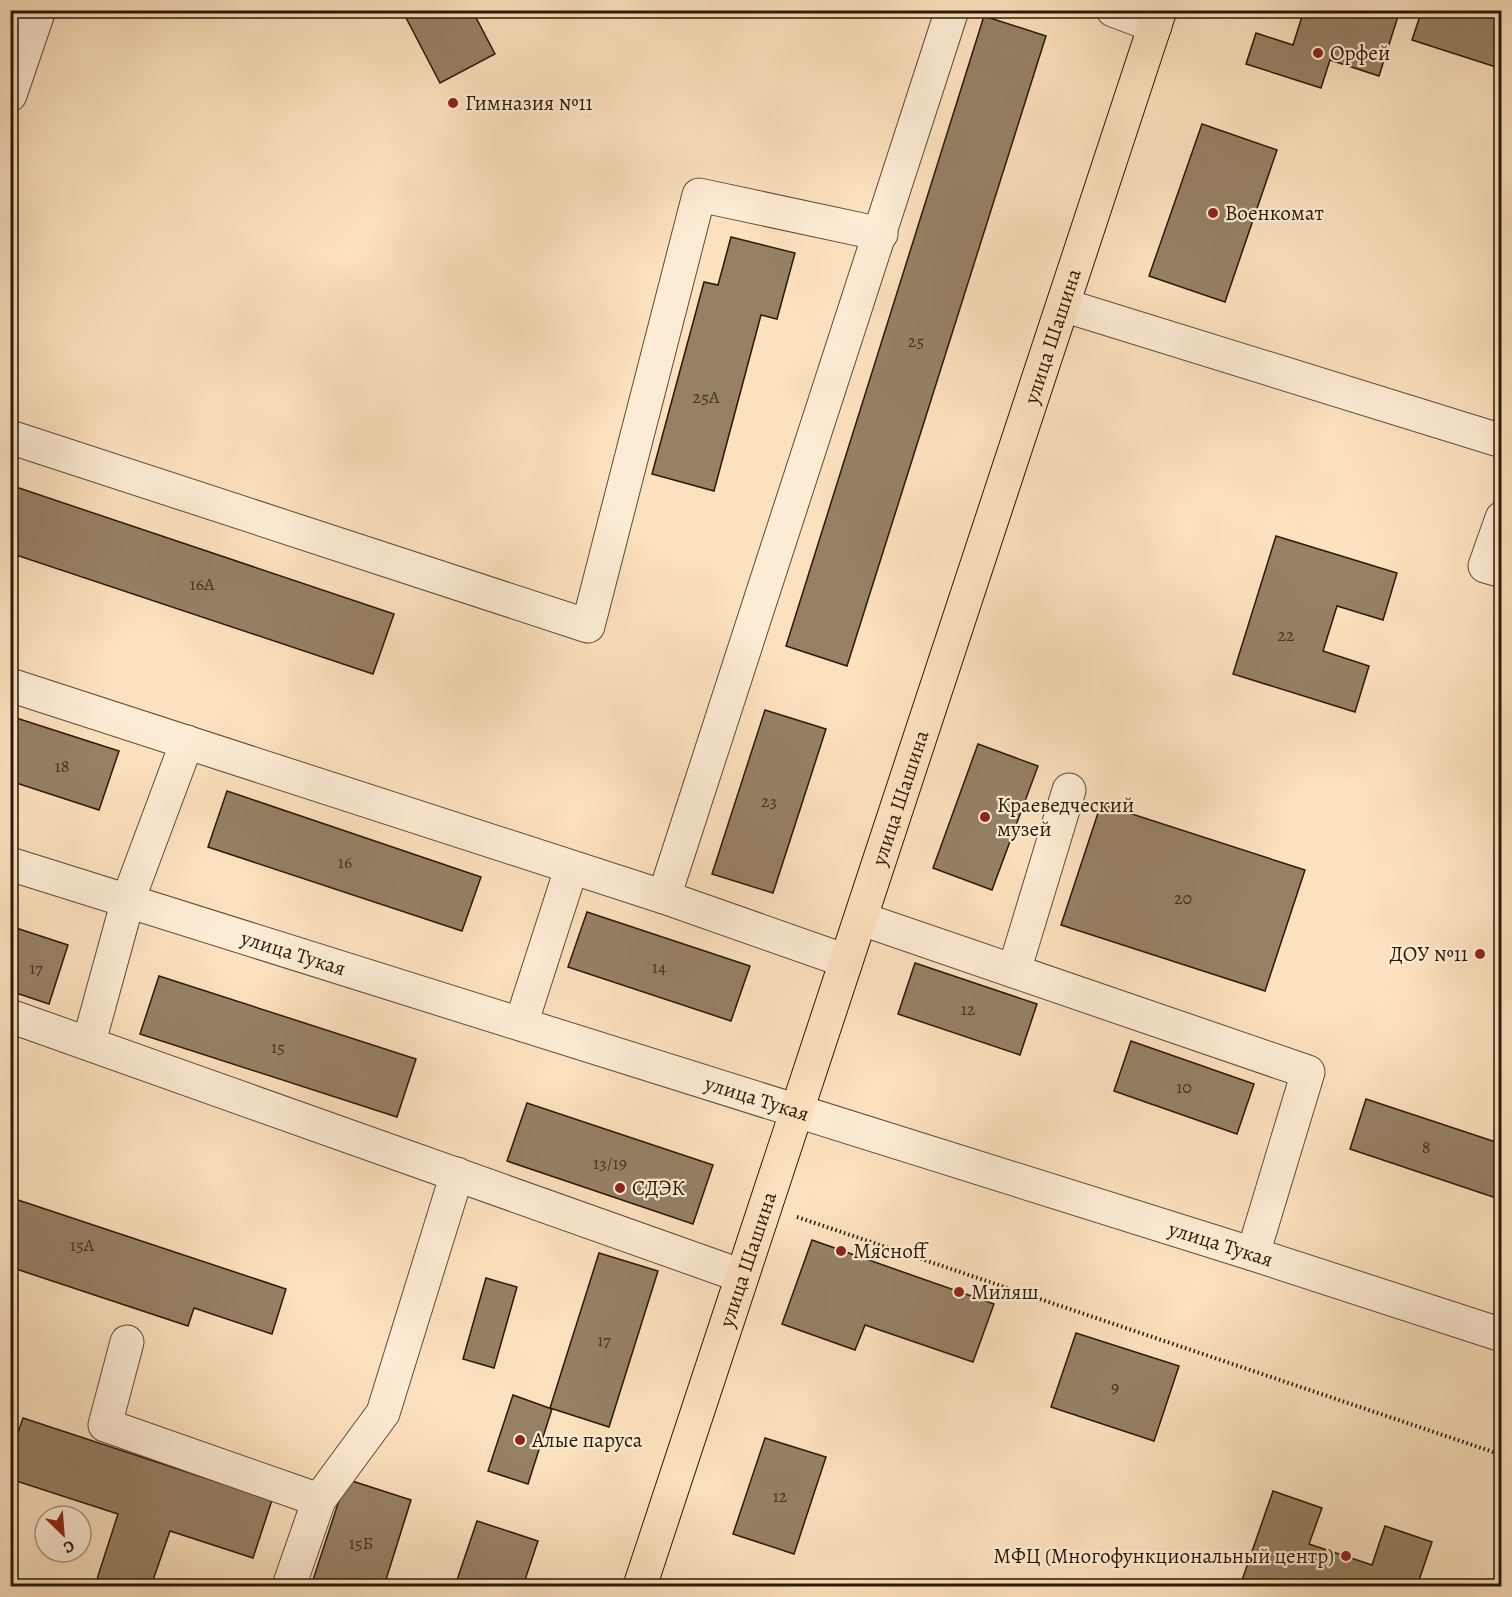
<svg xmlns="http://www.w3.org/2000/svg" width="1512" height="1597" viewBox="0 0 1512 1597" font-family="Alegreya,serif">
<rect width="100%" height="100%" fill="#fce1be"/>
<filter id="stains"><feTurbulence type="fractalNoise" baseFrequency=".00333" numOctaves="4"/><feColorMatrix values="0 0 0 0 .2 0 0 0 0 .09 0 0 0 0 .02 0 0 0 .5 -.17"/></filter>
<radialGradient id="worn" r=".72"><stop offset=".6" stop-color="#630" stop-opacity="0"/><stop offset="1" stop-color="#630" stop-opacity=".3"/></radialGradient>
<g fill="#968165" stroke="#281a05" stroke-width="1.5">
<polygon points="402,10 472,10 495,54 440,83"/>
<polygon points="1304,10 1400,10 1379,76 1330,60 1321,88 1246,64 1256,33 1293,45"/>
<polygon points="1422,10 1502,10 1502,69 1412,40"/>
<polygon points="984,16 1046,36 847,666 786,646"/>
<polygon points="1202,124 1277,150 1225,302 1149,276"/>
<polygon points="731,237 795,253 777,319 761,315 714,491 652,474 704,282 718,285"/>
<polygon points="10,485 394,614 373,674 10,553"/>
<polygon points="1276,536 1397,573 1383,620 1337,606 1323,651 1369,666 1355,712 1233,674"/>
<polygon points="765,710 826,729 773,893 712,874"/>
<polygon points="10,716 119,751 99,810 10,781"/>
<polygon points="978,744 1038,766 992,890 933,868"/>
<polygon points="227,791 481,877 462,931 208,847"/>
<polygon points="1101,804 1305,870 1265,991 1061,925"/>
<polygon points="587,912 750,966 731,1021 568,967"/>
<polygon points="10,926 68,945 49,1004 10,991"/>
<polygon points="915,963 1037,1004 1020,1055 898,1014"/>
<polygon points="159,976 416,1059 397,1117 140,1034"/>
<polygon points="1131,1041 1254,1084 1237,1134 1114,1091"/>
<polygon points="1366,1099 1502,1144 1502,1200 1350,1149"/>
<polygon points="527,1103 713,1165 693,1224 507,1161"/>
<polygon points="18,1200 286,1289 272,1334 194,1308 188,1326 10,1267 10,1222"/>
<polygon points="812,1240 994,1304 973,1362 865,1325 855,1350 782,1324"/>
<polygon points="599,1253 658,1271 609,1427 550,1408"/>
<polygon points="486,1278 517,1287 494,1368 463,1359"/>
<polygon points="1076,1333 1179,1366 1154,1441 1051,1407"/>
<polygon points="513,1395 552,1409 528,1484 488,1471"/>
<polygon points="23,1418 272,1500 253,1558 170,1531 151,1586 120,1586 97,1579 118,1514 10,1479 10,1456"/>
<polygon points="765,1438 826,1457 794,1554 733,1534"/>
<polygon points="346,1479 411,1500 384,1586 311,1586"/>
<polygon points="1273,1491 1322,1508 1309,1544 1372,1565 1385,1526 1432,1542 1417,1586 1240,1586"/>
<polygon points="477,1521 538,1541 523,1586 455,1586"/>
</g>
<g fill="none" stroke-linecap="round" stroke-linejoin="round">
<defs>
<g id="minor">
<polyline points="1113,10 1155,26"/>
<polyline points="10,95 39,10"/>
<polyline points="1063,305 1502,441"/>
<polyline points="10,437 588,626 699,195 881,234"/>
<polyline points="1502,518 1485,566 1502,571"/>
<polyline points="10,685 664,897 846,961"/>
<path id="s1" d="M10,864L1253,1254L1502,1335"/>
<polyline points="664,897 952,10"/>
<polyline points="862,919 1308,1072 1253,1254"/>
<polyline points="1014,971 1069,790"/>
<polyline points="10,1016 742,1276"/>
<polyline points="521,1024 571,869"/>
<polyline points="89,1042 128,900 187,742"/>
<polyline points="127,1342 105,1425 319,1500 383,1413 457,1174"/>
<polyline points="289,1586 319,1500"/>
</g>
<g id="major">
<path id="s2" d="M640,1586L1160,10"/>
</g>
</defs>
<use href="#minor" stroke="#5d4c33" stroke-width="35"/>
<use href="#major" stroke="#281a05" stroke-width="35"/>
<polyline stroke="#281a05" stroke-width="4" stroke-dasharray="1.5 3" stroke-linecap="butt" points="797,1217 1502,1455"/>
<use href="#minor" stroke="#fdecd5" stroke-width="33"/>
<use href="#major" stroke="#fce1be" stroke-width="33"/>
</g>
<g fill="#8f2418" stroke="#fdecd5" stroke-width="2">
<circle cx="1318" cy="53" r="6"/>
<circle cx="453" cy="103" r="6"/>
<circle cx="1213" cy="213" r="6"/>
<circle cx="985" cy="817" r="6"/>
<circle cx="1480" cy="954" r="6"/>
<circle cx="620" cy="1188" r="6"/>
<circle cx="841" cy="1251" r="6"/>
<circle cx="959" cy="1292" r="6"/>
<circle cx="520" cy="1440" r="6"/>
<circle cx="1346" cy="1556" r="6"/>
</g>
<g text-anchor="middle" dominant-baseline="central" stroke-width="4.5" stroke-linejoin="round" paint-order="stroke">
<g font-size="18" fill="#44341d">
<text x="916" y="341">25</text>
<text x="706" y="397">25А</text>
<text x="202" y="584">16А</text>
<text x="1286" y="635">22</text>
<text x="62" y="766">18</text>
<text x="769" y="801">23</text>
<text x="345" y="862">16</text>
<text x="1183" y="898">20</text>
<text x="659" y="967">14</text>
<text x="36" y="968">17</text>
<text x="968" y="1009">12</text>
<text x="278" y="1047">15</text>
<text x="1184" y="1087">10</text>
<text x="1426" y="1147">8</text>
<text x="610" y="1163">13/19</text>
<text x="82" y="1245">15А</text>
<text x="604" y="1340">17</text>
<text x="1115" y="1387">9</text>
<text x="780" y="1496">12</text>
<text x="361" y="1543">15Б</text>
</g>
<g font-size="21" fill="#281a05" stroke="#fdecd5" text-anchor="start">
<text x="1330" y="53">Орфей</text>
<text x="465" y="103">Гимназия №11</text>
<text x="1225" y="213">Военкомат</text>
<text x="997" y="805">Краеведческий<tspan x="997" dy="24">музей</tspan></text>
<text x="1468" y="954" text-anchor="end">ДОУ №11</text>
<text x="632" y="1188">СДЭК</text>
<text x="853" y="1251">Мясноff</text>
<text x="971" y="1292">Миляш</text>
<text x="532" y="1440">Алые паруса</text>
<text x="1334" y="1556" text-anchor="end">МФЦ (Многофункциональный центр)</text>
</g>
<g font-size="21" fill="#281a05" stroke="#fdecd5">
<text stroke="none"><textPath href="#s2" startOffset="1316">улица Шашина</textPath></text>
<text stroke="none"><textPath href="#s2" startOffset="830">улица Шашина</textPath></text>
<text stroke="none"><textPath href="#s1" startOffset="297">улица Тукая</textPath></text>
<text stroke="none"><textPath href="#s1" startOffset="783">улица Тукая</textPath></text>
<text stroke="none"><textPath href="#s1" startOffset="1269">улица Тукая</textPath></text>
<text stroke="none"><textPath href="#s2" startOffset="344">улица Шашина</textPath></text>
</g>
</g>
<rect width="1512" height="1597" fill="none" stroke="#fce1be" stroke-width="36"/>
<rect x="12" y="12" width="1488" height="1573" fill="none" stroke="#281a05" stroke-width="3"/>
<rect x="18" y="18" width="1476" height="1561" fill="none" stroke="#281a05" stroke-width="1.5"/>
<g transform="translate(63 1534) rotate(155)"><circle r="28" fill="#fdecd5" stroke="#a89882" stroke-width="1.5"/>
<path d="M0-4.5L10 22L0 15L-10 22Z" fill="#8f2418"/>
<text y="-9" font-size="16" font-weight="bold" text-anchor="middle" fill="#281a05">С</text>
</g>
<rect width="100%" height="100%" filter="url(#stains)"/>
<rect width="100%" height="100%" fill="url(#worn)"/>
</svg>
